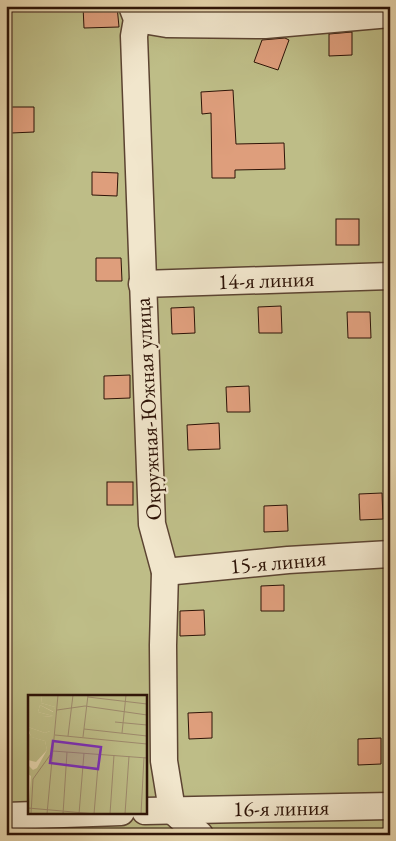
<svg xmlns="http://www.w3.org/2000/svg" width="396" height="841" viewBox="0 0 396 841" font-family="'EB Garamond',serif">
<rect width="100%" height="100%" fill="#e9d9b1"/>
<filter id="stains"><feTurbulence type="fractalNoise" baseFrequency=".004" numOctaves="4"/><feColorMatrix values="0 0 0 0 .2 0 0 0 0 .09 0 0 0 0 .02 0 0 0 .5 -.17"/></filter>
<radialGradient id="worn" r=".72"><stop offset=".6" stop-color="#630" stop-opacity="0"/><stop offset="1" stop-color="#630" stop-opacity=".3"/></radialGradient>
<path fill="#bebd87" stroke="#766847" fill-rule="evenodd" d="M6,6H390V835H6ZM29,696H145V812H29Z"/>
<g fill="#de9e7c" stroke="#2d1307">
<polygon points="83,6 117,6 119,27 84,28"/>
<polygon points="352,32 352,55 329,56 329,34"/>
<polygon points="285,38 289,40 278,70 254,62 262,40"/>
<polygon points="233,90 236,144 284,143 285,169 235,170 235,178 212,178 211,113 202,114 201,92"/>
<polygon points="10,107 34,107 34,132 11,133"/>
<polygon points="92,172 118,173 117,196 92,195"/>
<rect x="336" y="219" width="23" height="26"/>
<polygon points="96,258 121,258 122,281 96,281"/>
<polygon points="281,306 282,333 259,333 258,307"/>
<polygon points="194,307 195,333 172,334 171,308"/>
<polygon points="347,312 370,312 371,338 348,338"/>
<polygon points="130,375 130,398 104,399 104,376"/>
<polygon points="249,386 250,412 227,412 226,387"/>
<polygon points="219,423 220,449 188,450 187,425"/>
<rect x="107" y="482" width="26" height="23"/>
<polygon points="382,493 383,519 360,520 359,494"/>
<polygon points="287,505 288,531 264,532 264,506"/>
<polygon points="284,585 284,611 261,611 261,586"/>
<polygon points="204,610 205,635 180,636 180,611"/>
<polygon points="212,712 212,738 189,739 188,713"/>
<polygon points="381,738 381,764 358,765 358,739"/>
</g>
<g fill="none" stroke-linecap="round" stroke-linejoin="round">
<defs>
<g id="minor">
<polyline points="132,6 137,19 134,36 152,524 165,572 163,645 164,761 172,810"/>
<polyline points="137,19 167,24 265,25 390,14"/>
<polyline points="142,284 390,276"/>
<polyline points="165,572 288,560 390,554"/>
<polyline points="172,810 200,835"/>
<polyline points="145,811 390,806"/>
<polyline points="6,816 121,812"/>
</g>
</defs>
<use href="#minor" stroke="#5c4432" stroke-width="29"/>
<use href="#minor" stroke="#f1e6cc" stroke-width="26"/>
</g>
<g text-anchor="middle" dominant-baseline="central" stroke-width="4.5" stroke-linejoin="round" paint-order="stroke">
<g font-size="22" fill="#2d1307" stroke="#f1e6cc">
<text transform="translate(266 280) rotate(-2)">14-я линия</text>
<text transform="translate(148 409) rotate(-93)">Окружная-Южная улица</text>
<text transform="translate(278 562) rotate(-5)">15-я линия</text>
<text transform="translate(281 808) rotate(-1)">16-я линия</text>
</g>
</g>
<g transform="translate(28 695)">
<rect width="119" height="119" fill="#e9d9b1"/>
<path d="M10,0H14L13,8L27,12L26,17L12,10L10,17L25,21L15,22L22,29V36L17,38L0,32V1ZM0,37L4,42L17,46L19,55L8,67L0,65Z" fill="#bebd87"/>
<path d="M14,0H119V119H0L3,81L0,79V70L5,75L9,73L19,55L17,46L3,42L0,32L17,38L22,36V29L14,27L15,22L25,21L10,17L12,10L25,17L27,12L13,8Z" fill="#bebd87"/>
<path fill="none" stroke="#9e8a6d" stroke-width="1" d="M60,2L119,9M29,15L57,11L119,20M87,27L119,30M56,34L119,41M94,38L98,0M27,40L119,49M40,41L45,0M55,42L60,0M25,56L119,63M0,113L68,119M3,119L5,84L25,56M19,119L30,0M35,119L39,57M51,119L56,58M66,119L71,59M82,119L86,60M97,119L101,61M113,119L116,62"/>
<path fill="#7b2cbf" fill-opacity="0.15" stroke="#7b2cbf" stroke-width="2.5" d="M25,46L73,52L70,74L22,68Z"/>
<rect width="119" height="119" fill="none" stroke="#2d1307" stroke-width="2.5"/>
</g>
<rect width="396" height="841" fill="none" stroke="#e9d9b1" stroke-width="25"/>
<rect x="8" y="8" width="381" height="826" fill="none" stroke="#2d1307" stroke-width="2.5"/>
<rect x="12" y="12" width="371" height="816" fill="none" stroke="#2d1307"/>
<rect width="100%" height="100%" filter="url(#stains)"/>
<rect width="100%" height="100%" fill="url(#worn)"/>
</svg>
